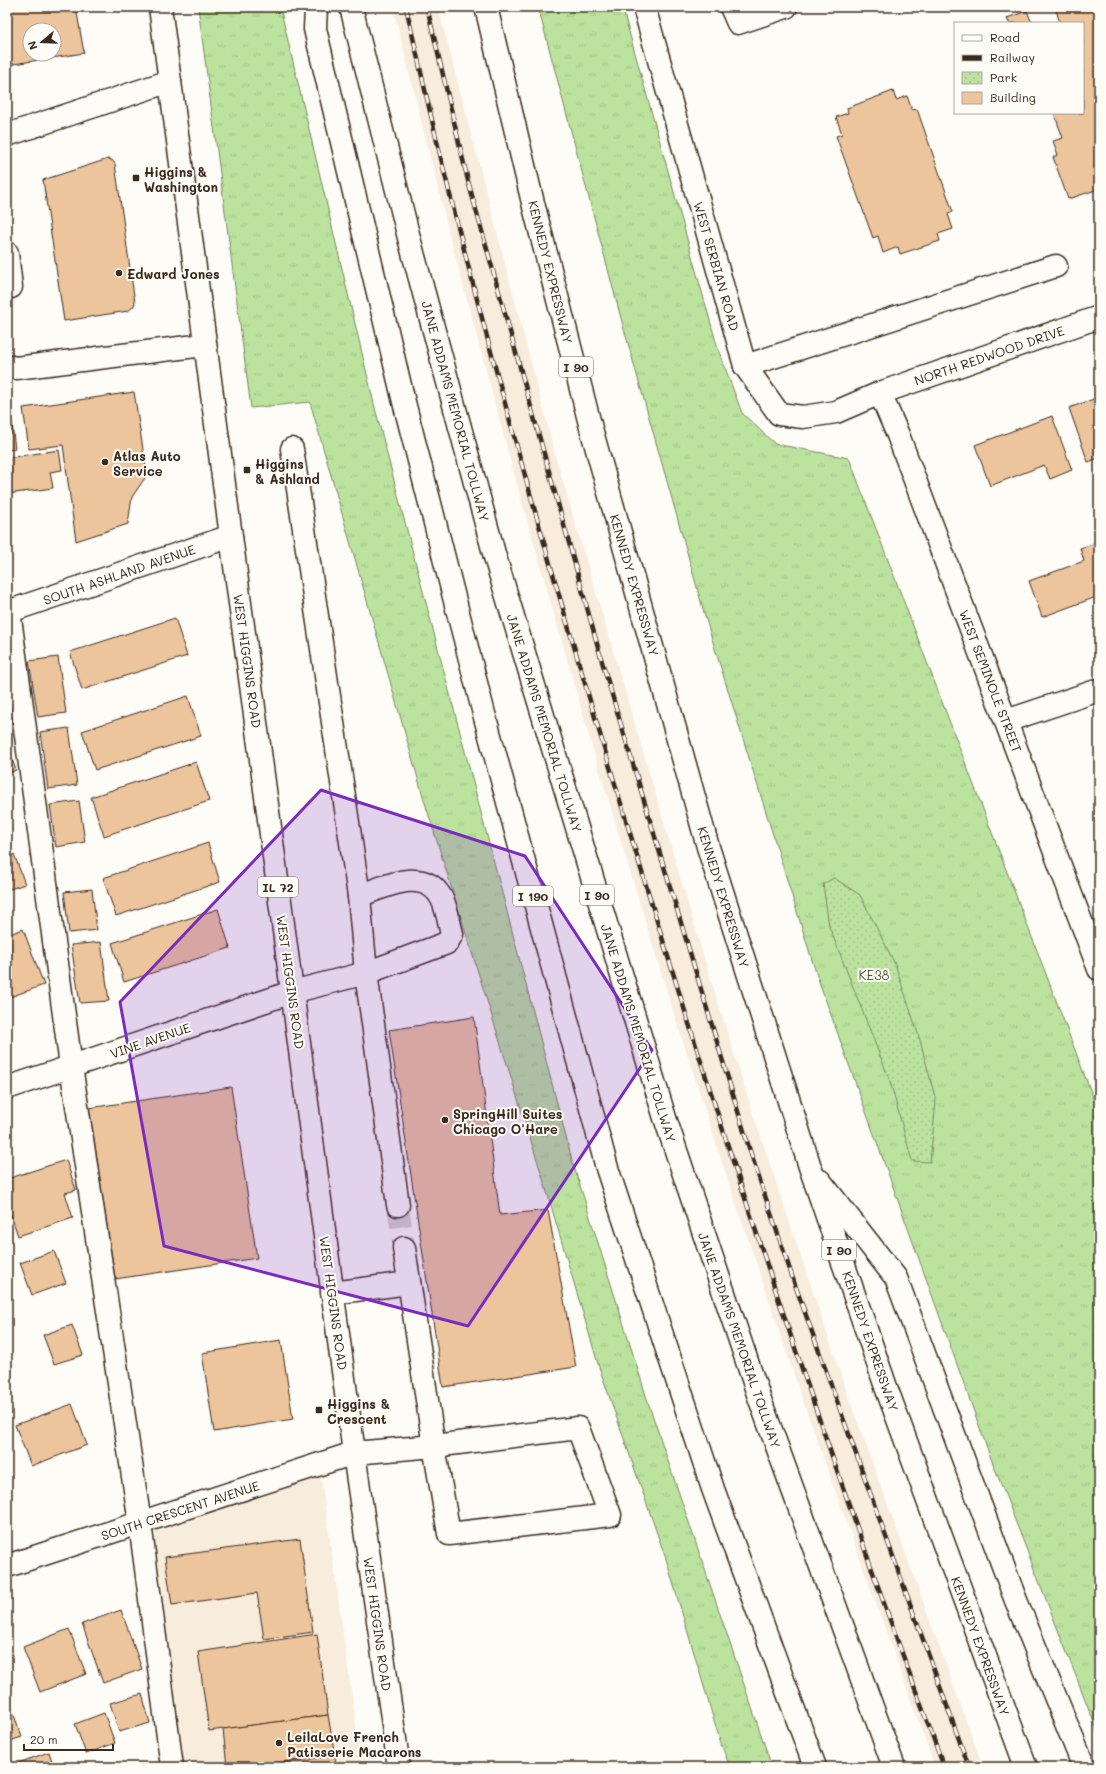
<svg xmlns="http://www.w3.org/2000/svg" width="1106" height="1774" viewBox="0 0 1106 1774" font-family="Mali,sans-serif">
<defs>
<pattern id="grass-tufts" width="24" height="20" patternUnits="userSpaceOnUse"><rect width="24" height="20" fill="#bbe39e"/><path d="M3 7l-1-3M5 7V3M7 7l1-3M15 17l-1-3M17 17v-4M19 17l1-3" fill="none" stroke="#a2c388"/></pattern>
<pattern id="park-dots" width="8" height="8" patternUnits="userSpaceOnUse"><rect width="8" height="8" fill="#bbe39e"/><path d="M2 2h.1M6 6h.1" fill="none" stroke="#a2c388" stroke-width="1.8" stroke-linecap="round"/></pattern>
</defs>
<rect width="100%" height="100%" fill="#fdfcf7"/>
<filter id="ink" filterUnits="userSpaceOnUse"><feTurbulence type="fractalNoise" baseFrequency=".025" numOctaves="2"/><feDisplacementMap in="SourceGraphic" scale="8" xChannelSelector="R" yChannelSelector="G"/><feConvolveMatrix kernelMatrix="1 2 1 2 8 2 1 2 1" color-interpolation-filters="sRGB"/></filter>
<g filter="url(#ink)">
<g fill="#f8ecdc">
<polygon points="393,7 438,7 557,462 705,961 751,1108 846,1390 983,1767 935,1767 804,1404 720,1156 662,976 592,746 514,474 449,233"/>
<polygon points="318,1456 362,1767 167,1767 133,1521"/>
</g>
<g fill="url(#grass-tufts)" stroke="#7b865e">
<polygon points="198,7 280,7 375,408 572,1160 649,1405 772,1767 730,1767 721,1744 666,1559 599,1367 543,1179 425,803 310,402 251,408"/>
<polygon points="538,7 622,7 718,349 742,413 775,444 849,458 1099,1113 1099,1735 990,1456 817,976 707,623 622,322"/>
</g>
<polygon fill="url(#park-dots)" stroke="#7b865e" points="834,878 860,895 895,964 920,1040 936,1101 930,1162 912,1161 890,1081 829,926 823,884"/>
<g fill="#edc59d" stroke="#3b2a1e" fill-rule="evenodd">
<path d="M7,7H76L84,53L7,65ZM30,30H54V54H30Z"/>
<polygon points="1055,7 1099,7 1099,189 1068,199 1053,157 1058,155 1053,141 1063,138 1054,113 1083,113 1083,23 1060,23"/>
<polygon points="1027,11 1032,23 1009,23 1007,18"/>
<polygon points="893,91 896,100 907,96 912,110 917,109 953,212 948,214 953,229 938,234 940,241 900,254 898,247 883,253 878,236 873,238 836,136 842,134 836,117 848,113 847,108"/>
<polygon points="108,159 112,160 115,164 135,303 133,307 128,311 64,321 43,180"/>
<polygon points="134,392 147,475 132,497 128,524 76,541 63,445 29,449 23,408"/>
<polygon points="1099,397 1099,458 1088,462 1069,408"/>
<polygon points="7,416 11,416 15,449 7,450"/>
<polygon points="1052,416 1072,470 1050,479 1044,465 990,486 975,445"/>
<polygon points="59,450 62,470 50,472 53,488 7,494 7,458"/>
<polygon points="1099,542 1099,596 1042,617 1029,581 1084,561 1080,548"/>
<polygon points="175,618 187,656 82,690 70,652"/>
<polygon points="58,657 66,713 38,717 29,661"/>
<polygon points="188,696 201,736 95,770 82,731"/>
<polygon points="69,728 77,785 48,789 40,732"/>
<polygon points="7,746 16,770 7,774"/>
<polygon points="196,762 209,801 104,836 91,797"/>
<polygon points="79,801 85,842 56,847 50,805"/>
<polygon points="208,843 220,882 116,916 103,878"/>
<polygon points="14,854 25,884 7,890 7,856"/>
<polygon points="92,889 97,930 69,933 64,892"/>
<polygon points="218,909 230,948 124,982 112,943"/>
<polygon points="23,929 44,985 7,998 7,935"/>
<polygon points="101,942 109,1001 80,1003 71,945"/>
<polygon points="474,1017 500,1215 548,1210 576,1367 443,1387 389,1030"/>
<polygon points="231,1087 257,1258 115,1279 89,1108"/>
<polygon points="66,1160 76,1190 65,1193 73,1218 18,1236 7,1203 7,1179"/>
<polygon points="54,1251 66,1283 32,1295 20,1263"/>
<polygon points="72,1325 83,1355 54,1364 43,1335"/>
<polygon points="281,1340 293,1419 214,1432 202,1353"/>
<polygon points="72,1404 87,1445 31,1466 15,1425"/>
<polygon points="300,1539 313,1632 264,1639 257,1593 172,1605 165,1557"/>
<polygon points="121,1610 142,1669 103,1683 82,1624"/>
<polygon points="69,1629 86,1674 40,1692 23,1647"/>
<polygon points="317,1634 328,1715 209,1731 198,1652"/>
<polygon points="142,1694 150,1723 119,1732 110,1703"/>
<polygon points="7,1696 22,1737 7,1742"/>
<polygon points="104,1713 115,1743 86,1754 75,1724"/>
<polygon points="328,1715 335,1756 248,1767 227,1767 223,1729"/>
<polygon points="49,1752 54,1767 19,1767 18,1763"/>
<polygon points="335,1756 336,1767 276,1767 275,1763"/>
</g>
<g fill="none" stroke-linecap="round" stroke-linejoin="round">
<polyline stroke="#d6d2cc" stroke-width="22" stroke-dasharray="22 11" stroke-linecap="butt" points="398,1205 404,1248"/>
<defs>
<g id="minor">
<polyline points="644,7 745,366 779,414 803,417 836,412 880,393 1099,317"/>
<polyline points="731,7 738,23 786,7"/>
<polyline points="7,135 170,81"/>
<polyline points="7,253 11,287"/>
<polyline points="7,366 16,368 204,345"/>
<polyline points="745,366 1056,266"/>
<polyline points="880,393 898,435 1099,969"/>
<polyline points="292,449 359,896 366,973 398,1205"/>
<polyline points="9,611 71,1066 140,1523 172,1767"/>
<polyline points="7,612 231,536"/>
<polyline points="1006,721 1099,690"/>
<path d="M7,1088L292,992L366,973L447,943L452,934C449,923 447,909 442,899C425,865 384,887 359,896"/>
<polyline points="332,1293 409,1283"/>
<polyline points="7,1566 354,1453 434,1446 578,1428 610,1515 449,1534 434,1446 404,1248"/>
</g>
<polyline id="major" points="160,7 354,1453 399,1767"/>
<g id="highway">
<polyline points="316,7 315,29 404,402 483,710 607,1168 713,1489 815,1767"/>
<polyline points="351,7 409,238 495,557 665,1118 759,1397 894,1767"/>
<polyline points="486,7 533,203 591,428 708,847 810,1167 886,1387 1026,1767"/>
<polyline points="820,1181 896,1278 1015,1598 1084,1767"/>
</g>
</defs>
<use href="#minor" stroke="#3b2a1e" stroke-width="25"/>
<use href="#major" stroke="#3b2a1e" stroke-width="25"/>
<use href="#highway" stroke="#3b2a1e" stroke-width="25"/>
<use href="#minor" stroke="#fdfcf7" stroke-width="22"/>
<use href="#major" stroke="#fdfcf7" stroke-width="22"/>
<use href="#highway" stroke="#fdfcf7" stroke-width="22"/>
<defs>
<g id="rail">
<path d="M406,7C420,67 433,127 448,187C507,421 574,652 645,882C736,1180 835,1475 944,1767"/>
<polyline points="427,7 468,181 603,665 750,1151 794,1282 969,1767"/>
</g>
</defs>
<use href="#rail" stroke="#3b2a1e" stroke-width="4.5"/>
<use href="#rail" stroke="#fdfcf7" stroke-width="3" stroke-dasharray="9" stroke-linecap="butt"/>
</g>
</g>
<path fill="#7b2cbf" fill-opacity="0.2" stroke="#7b2cbf" stroke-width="3" stroke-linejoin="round" d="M321,790L525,856L652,1050L468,1326L164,1246L120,1002Z"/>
<g fill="#3b2a1e" stroke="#fdfcf7" stroke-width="1.5">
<rect x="132" y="174" width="8" height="8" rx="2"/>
<circle cx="119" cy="273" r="4"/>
<circle cx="105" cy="462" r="4"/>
<rect x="243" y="466" width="8" height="8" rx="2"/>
<circle cx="445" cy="1120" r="4"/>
<rect x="315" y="1406" width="8" height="8" rx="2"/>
<circle cx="279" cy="1743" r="4"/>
</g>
<g text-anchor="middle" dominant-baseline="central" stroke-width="4" stroke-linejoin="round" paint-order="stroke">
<g fill="#fdfcf7" stroke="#75695f" stroke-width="1">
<rect x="559" y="357" width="34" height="20" rx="3"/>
<rect x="258" y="877" width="40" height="20" rx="3"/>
<rect x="580" y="885" width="34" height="20" rx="3"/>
<rect x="513" y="886" width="40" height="20" rx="3"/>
<rect x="822" y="1240" width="34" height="20" rx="3"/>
</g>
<g font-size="12" font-weight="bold" fill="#3b2a1e">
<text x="576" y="367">I 90</text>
<text x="278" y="887">IL 72</text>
<text x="597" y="895">I 90</text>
<text x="533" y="896">I 190</text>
<text x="839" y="1250">I 90</text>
</g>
<g font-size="13" font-weight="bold" fill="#3b2a1e" stroke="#fdfcf7" text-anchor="start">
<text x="144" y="171">Higgins &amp;<tspan x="144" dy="15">Washington</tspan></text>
<text x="127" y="273">Edward Jones</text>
<text x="113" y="455">Atlas Auto<tspan x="113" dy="15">Service</tspan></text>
<text x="255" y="463">Higgins<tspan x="255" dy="15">&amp; Ashland</tspan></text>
<text x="453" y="1113">SpringHill Suites<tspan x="453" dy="15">Chicago O'Hare</tspan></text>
<text x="327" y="1403">Higgins &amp;<tspan x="327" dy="15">Crescent</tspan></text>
<text x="287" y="1736">LeilaLove French<tspan x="287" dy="15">Patisserie Macarons</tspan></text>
</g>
<g font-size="13" fill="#3b2a1e" stroke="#fdfcf7">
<text transform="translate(717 266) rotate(74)">WEST SERBIAN ROAD</text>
<text transform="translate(551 272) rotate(76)">KENNEDY EXPRESSWAY</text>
<text transform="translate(989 355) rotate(-19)">NORTH REDWOOD DRIVE</text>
<text transform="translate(456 411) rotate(75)">JANE ADDAMS MEMORIAL TOLLWAY</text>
<text transform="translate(119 574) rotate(-19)">SOUTH ASHLAND AVENUE</text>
<text transform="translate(635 585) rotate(74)">KENNEDY EXPRESSWAY</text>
<text transform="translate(248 661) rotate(82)">WEST HIGGINS ROAD</text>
<text transform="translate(991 681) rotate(69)">WEST SEMINOLE STREET</text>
<text transform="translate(545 723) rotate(73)">JANE ADDAMS MEMORIAL TOLLWAY</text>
<text transform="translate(724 897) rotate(73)">KENNEDY EXPRESSWAY</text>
<text transform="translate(291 982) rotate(82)">WEST HIGGINS ROAD</text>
<text transform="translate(639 1033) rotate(73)">JANE ADDAMS MEMORIAL TOLLWAY</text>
<text transform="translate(150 1040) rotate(-19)">VINE AVENUE</text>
<text transform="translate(334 1303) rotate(82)">WEST HIGGINS ROAD</text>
<text transform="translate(740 1340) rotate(71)">JANE ADDAMS MEMORIAL TOLLWAY</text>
<text transform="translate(871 1341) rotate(71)">KENNEDY EXPRESSWAY</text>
<text transform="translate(180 1510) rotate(-18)">SOUTH CRESCENT AVENUE</text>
<text transform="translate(378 1624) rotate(82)">WEST HIGGINS ROAD</text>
<text transform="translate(981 1646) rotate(70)">KENNEDY EXPRESSWAY</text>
</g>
<g font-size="13" fill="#5b583e" stroke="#fdfcf7">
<text x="874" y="974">KE38</text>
</g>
</g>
<rect width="1106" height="1774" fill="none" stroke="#fdfcf7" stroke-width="24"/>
<rect x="12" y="12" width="1082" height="1750" fill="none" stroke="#3b2a1e" stroke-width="1.5" filter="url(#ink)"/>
<rect x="954" y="22" width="130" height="92" fill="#fdfcf7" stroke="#afa8a0"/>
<rect x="962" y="35" width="20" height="6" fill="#fdfcf7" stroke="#afa8a0"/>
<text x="990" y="42" font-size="12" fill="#3b2a1e">Road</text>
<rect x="962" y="55" width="20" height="6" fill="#3b2a1e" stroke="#afa8a0"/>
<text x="990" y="62" font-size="12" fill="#3b2a1e">Railway</text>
<rect x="962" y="72" width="20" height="12" fill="url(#park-dots)" stroke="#afa8a0"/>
<text x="990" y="82" font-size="12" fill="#3b2a1e">Park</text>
<rect x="962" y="92" width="20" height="12" fill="#edc59d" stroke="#afa8a0"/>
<text x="990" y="102" font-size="12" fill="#3b2a1e">Building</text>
<g transform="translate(42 42) rotate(251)"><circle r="19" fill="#fdfcf7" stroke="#afa8a0"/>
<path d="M0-3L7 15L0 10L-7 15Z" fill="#3b2a1e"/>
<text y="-6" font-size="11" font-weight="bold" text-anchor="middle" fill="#3b2a1e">N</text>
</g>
<path d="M24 1744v6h89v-6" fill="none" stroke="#3b2a1e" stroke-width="2"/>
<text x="30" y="1744" font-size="12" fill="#3b2a1e" stroke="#fdfcf7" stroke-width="3" paint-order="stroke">20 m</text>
</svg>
